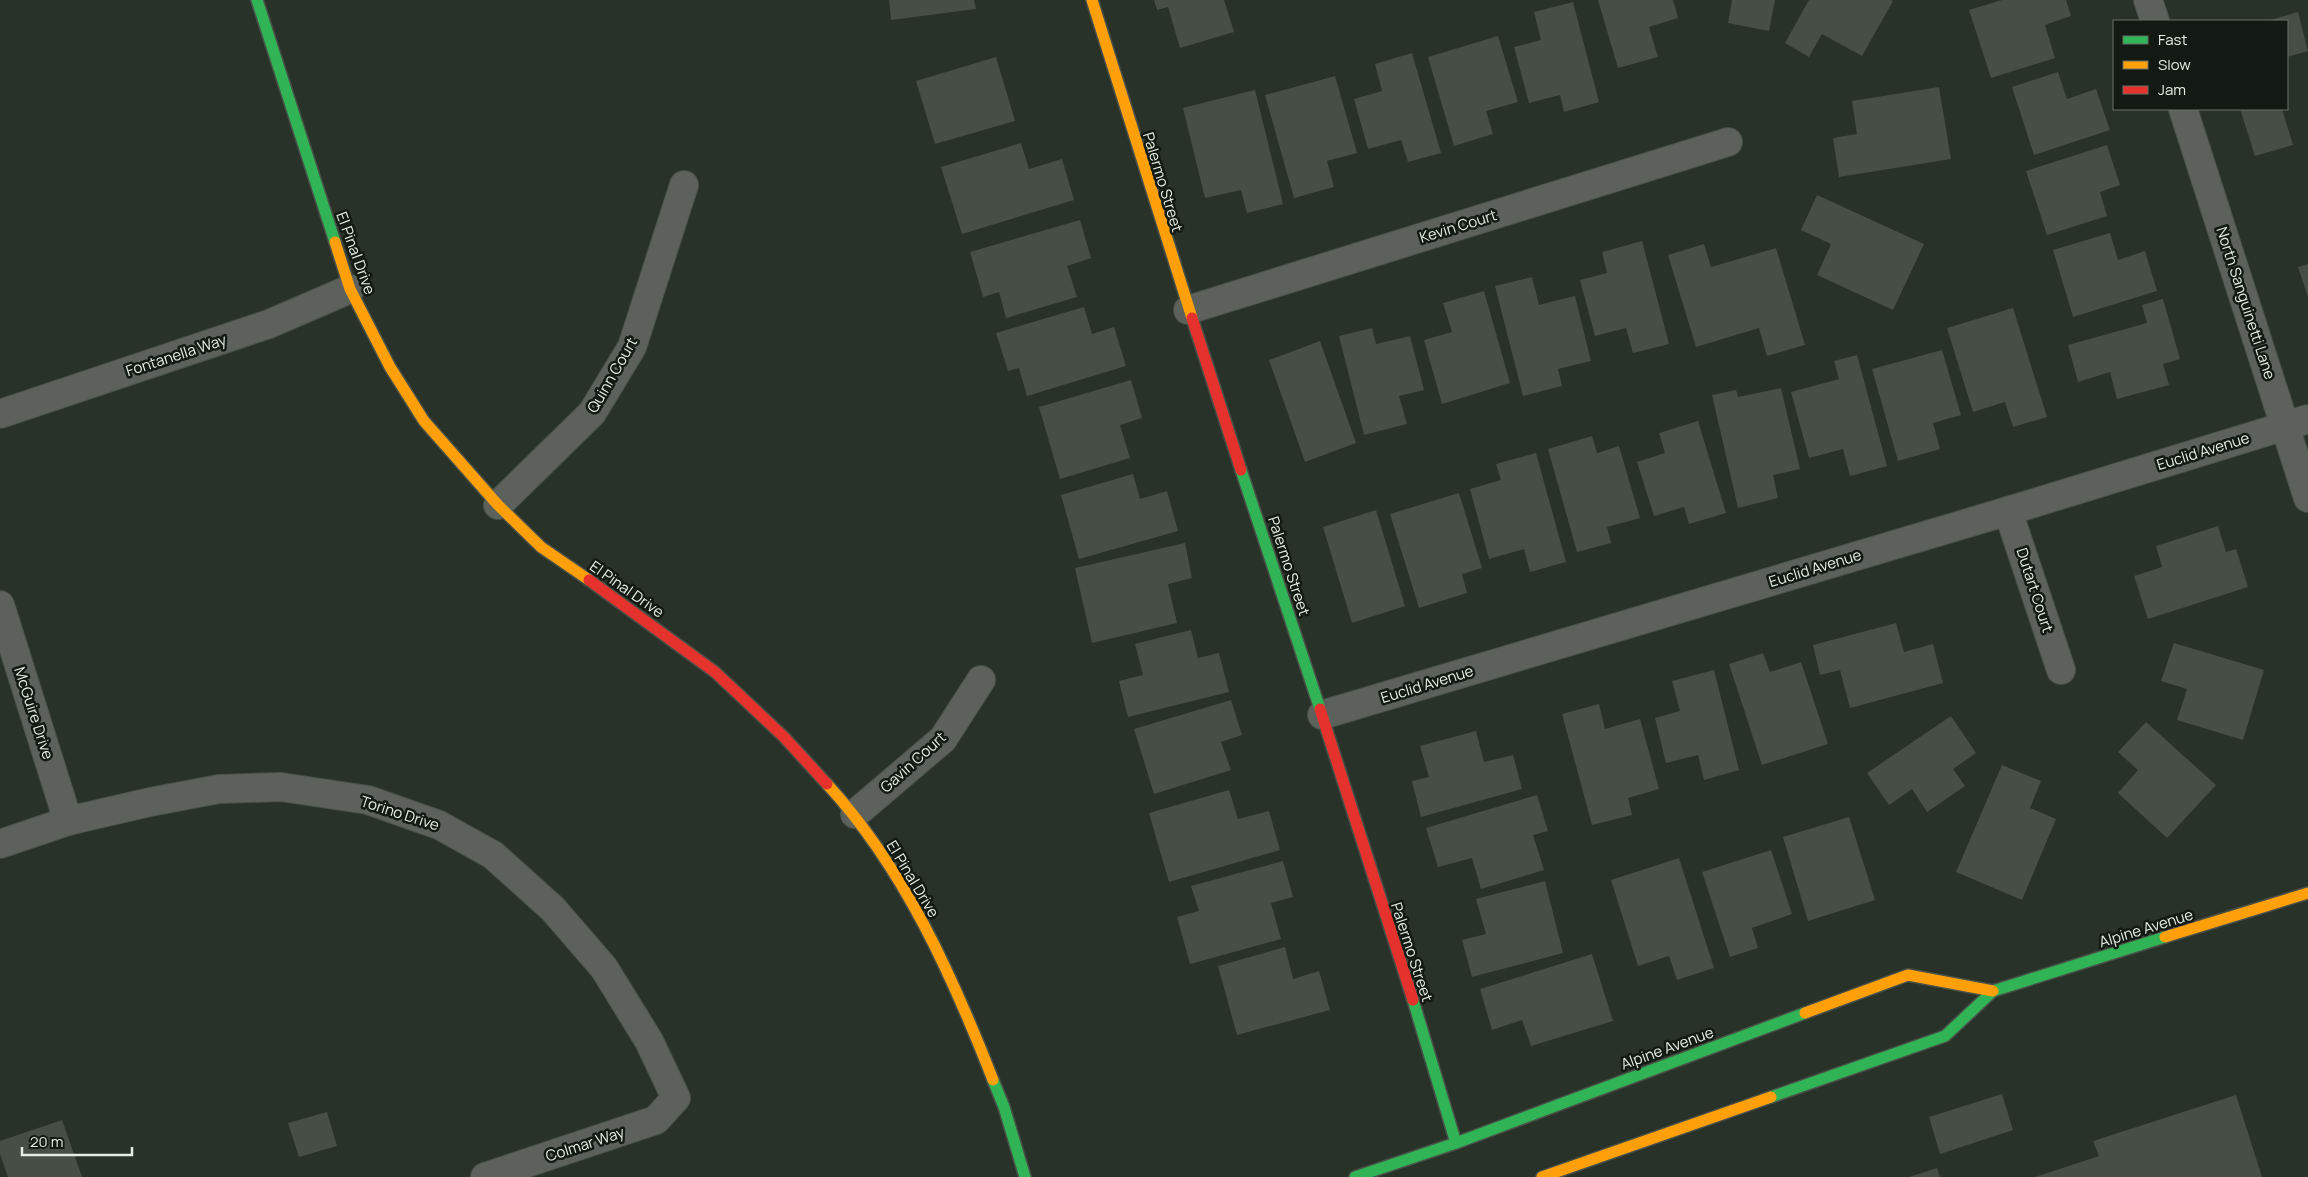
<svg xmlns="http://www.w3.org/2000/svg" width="2308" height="1177" viewBox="0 0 2308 1177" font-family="Manrope,sans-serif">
<rect width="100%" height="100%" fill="#283228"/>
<g fill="#464e46">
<polygon points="889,0 974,0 976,9 891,20"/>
<polygon points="1154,0 1224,0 1234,32 1180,48 1168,7 1157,10"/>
<polygon points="1598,0 1673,0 1678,18 1649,27 1658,57 1618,68"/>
<polygon points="1732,0 1775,0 1769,31 1728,23"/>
<polygon points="1809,0 1891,0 1893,1 1862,56 1822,34 1809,57 1785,43"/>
<polygon points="2002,0 2066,0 2071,16 2045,25 2055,58 1991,78 1969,10"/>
<polygon points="1573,2 1599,102 1564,112 1560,95 1529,103 1514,47 1541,40 1534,12"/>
<polygon points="2298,12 2308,51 2287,57 2287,21 2267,21"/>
<polygon points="1498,36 1518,102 1486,111 1493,134 1454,146 1428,57"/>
<polygon points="1412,53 1441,153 1408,162 1401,140 1368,149 1354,99 1382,91 1375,64"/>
<polygon points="996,57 1015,121 935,144 916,81"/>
<polygon points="2058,72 2067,99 2096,89 2110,130 2034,155 2012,87"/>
<polygon points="1335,76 1357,153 1327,161 1334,187 1294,198 1265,95"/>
<polygon points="1939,87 1951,159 1839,177 1833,138 1857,134 1852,101"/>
<polygon points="1255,90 1283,204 1247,213 1241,190 1205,198 1183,108"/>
<polygon points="2240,109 2282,109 2293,145 2255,156"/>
<polygon points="1021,143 1029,169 1062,159 1074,200 962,234 941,167"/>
<polygon points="2107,145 2120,185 2100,192 2107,216 2047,235 2026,171"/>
<polygon points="1817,195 1924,244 1893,310 1817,275 1831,244 1801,230"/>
<polygon points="1080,220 1091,258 1067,266 1077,297 1006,318 999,292 983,297 970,252"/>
<polygon points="2110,233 2118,260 2145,251 2157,291 2073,317 2053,250"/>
<polygon points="1642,241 1669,344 1633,353 1626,328 1595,336 1580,280 1607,273 1602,252"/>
<polygon points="1704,244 1711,267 1776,248 1805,345 1767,356 1759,328 1696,347 1668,255"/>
<polygon points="2308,264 2308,297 2298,267"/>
<polygon points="1532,277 1539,305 1575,296 1591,361 1558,369 1562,386 1523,396 1495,286"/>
<polygon points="1484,291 1510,383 1442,404 1424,340 1452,332 1443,303"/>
<polygon points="2163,299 2180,359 2163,364 2169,385 2117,399 2110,372 2078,382 2068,345 2147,323 2142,305"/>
<polygon points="1084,307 1092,334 1114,327 1126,366 1027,396 1019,368 1008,371 996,333"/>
<polygon points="2013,308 2047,417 2013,427 2005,402 1973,412 1947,328"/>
<polygon points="1372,328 1376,344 1410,336 1424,390 1399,396 1407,424 1364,435 1339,336"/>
<polygon points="1320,341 1356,443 1305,462 1269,360"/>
<polygon points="1942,350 1961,415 1933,423 1940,449 1898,461 1872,369"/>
<polygon points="1857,355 1887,466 1850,476 1843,449 1809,458 1791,392 1839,379 1834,361"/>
<polygon points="1131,380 1142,418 1120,425 1130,458 1060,479 1039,407"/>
<polygon points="1781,388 1800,469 1773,475 1778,498 1738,508 1712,395 1736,390 1738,397"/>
<polygon points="1698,421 1726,513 1689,524 1684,507 1654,516 1637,462 1665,453 1659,433"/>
<polygon points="1592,436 1597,453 1619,446 1640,518 1607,527 1611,543 1577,552 1548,449"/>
<polygon points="1536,453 1566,562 1530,572 1524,549 1489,559 1470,489 1501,480 1496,464"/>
<polygon points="1133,474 1140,499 1167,491 1178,531 1079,559 1061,495"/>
<polygon points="1459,493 1482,568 1462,574 1467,593 1419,608 1390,514"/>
<polygon points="1376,510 1405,606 1352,623 1323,527"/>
<polygon points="2218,526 2226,552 2236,549 2248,587 2148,619 2134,576 2162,567 2156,546"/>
<polygon points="1185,543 1192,578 1168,584 1177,623 1092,643 1075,568"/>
<polygon points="1896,623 1904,652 1933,644 1943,683 1850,708 1840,670 1820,675 1813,645"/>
<polygon points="1191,630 1198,658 1219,653 1229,692 1128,717 1119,681 1143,675 1135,644"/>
<polygon points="2174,643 2264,670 2243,740 2177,720 2187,689 2161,681"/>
<polygon points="1763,653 1770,672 1801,662 1828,744 1762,765 1729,664"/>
<polygon points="1714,670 1739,770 1704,780 1698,755 1666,763 1655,718 1680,711 1672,681"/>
<polygon points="1231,700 1242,735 1221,742 1231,770 1154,794 1134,729"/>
<polygon points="1599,704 1605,729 1640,719 1659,789 1628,798 1632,815 1592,825 1562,714"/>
<polygon points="1951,716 1976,753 1953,769 1965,786 1927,812 1912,789 1889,805 1867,773"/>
<polygon points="2146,722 2216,785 2167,838 2118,793 2138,770 2118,752"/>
<polygon points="1476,731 1484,762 1513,755 1522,789 1421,817 1412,781 1429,777 1420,746"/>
<polygon points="2002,765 2041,781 2030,808 2056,819 2022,900 1956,872"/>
<polygon points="1229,790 1238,819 1269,811 1280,850 1169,882 1149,813"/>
<polygon points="1537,795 1548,831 1533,835 1544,870 1481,889 1472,858 1438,867 1426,828"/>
<polygon points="1849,817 1875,900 1808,921 1783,837"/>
<polygon points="1771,850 1792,914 1752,928 1758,948 1730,957 1702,872"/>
<polygon points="1679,858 1714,968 1677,980 1669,956 1638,966 1611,880"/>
<polygon points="1283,861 1293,897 1271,903 1281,939 1190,964 1177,917 1199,911 1191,886"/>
<polygon points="1545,881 1563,953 1472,977 1462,940 1486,934 1476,899"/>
<polygon points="1285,947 1293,979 1319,971 1330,1010 1237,1035 1218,966"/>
<polygon points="1592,954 1613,1021 1531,1046 1522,1020 1492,1030 1480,989"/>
<polygon points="2002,1094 2013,1130 1940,1154 1929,1117"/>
<polygon points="2236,1095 2262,1177 2035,1177 2099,1156 2093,1141"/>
<polygon points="327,1112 337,1146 299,1157 288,1123"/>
<polygon points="62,1120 82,1177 8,1177 0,1154 0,1141"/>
<polygon points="1937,1168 1940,1177 1909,1177"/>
</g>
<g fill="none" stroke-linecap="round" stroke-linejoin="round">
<defs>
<g id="street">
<polyline points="2148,0 2155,21"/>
<polyline points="2183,109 2308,498"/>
<polyline points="1188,310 1728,142"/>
<polyline points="0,414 269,324 350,289"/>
<polyline points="498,505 592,413 632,347 684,185"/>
<polyline points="2008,511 2061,670"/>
<polyline points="0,605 68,821"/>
<polyline points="1322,715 2008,511 2308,419"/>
<polyline points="855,814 943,739 981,680"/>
<polyline points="0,844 68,821 150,802 219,789 281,787 368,800 439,825 493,855 553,909 604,968 649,1041 676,1098 656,1120 485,1177"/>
</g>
<g id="fast">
<polyline points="257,0 335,242"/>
<polyline points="1241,470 1320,709"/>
<polyline points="1413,1000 1456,1143"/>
<polyline points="993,1080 1004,1107 1025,1177"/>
<polyline points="1771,1097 1945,1036 1993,991 2165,937"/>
<polyline points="1355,1177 1456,1143 1805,1013"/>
</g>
<g id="slow">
<polyline points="1092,0 1192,318"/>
<polyline points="335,242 350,289 390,367 424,421 498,505 541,547 589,580"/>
<path d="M827,784C904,868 952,975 993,1080"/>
<polyline points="2165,937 2308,893"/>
<polyline points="1805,1013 1908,975 1993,991"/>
<polyline points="1542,1177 1771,1097"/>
</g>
<g id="jam">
<polyline points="1192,318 1241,470"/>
<polyline points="589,580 715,672 784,737 827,784"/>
<polyline points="1320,709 1413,1000"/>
</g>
</defs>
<use href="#street" stroke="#485048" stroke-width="30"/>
<use href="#fast" stroke="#485048" stroke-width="14"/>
<use href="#slow" stroke="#485048" stroke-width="14"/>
<use href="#jam" stroke="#485048" stroke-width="14"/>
<use href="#street" stroke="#5c625b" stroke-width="28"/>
<use href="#fast" stroke="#30b455" stroke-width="11"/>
<use href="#slow" stroke="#ff9f0a" stroke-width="11"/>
<use href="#jam" stroke="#e5322d" stroke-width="11"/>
</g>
<g text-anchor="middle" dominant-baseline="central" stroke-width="5" stroke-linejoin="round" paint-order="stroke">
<g font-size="15" fill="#e4eee3" stroke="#131a13">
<text transform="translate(1163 182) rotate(73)">Palermo Street</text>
<text transform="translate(1458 226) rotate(-17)">Kevin Court</text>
<text transform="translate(356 253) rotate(70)">El Pinal Drive</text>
<text transform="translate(2246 303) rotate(72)">North Sanguinetti Lane</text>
<text transform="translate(176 355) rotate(-18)">Fontanella Way</text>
<text transform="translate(612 375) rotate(-60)">Quinn Court</text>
<text transform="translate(2203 451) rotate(-17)">Euclid Avenue</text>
<text transform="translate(1289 566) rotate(72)">Palermo Street</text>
<text transform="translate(1815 568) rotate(-17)">Euclid Avenue</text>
<text transform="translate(627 589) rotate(35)">El Pinal Drive</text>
<text transform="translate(2035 590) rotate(72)">Dutart Court</text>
<text transform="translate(1427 684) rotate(-17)">Euclid Avenue</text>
<text transform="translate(34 713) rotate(72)">McGuire Drive</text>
<text transform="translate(913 762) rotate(-42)">Gavin Court</text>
<text transform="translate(400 813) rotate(18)">Torino Drive</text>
<text transform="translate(913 879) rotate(59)">El Pinal Drive</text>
<text transform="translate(2146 928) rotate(-17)">Alpine Avenue</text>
<text transform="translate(1412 952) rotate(72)">Palermo Street</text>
<text transform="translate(1667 1048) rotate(-20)">Alpine Avenue</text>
<text transform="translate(585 1144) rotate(-18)">Colmar Way</text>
</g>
</g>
<rect x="2113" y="20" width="175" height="90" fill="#131a13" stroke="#676f66"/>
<rect x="2123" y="36" width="25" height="8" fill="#30b455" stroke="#676f66"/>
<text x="2158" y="45" font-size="15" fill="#e4eee3">Fast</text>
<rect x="2123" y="61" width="25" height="8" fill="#ff9f0a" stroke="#676f66"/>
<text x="2158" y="70" font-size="15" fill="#e4eee3">Slow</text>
<rect x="2123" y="86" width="25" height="8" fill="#e5322d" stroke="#676f66"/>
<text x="2158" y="95" font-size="15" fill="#e4eee3">Jam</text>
<path d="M22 1147v8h110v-8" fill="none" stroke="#e4eee3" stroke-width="2.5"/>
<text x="30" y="1147" font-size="15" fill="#e4eee3" stroke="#131a13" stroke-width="4" paint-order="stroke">20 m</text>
</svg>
